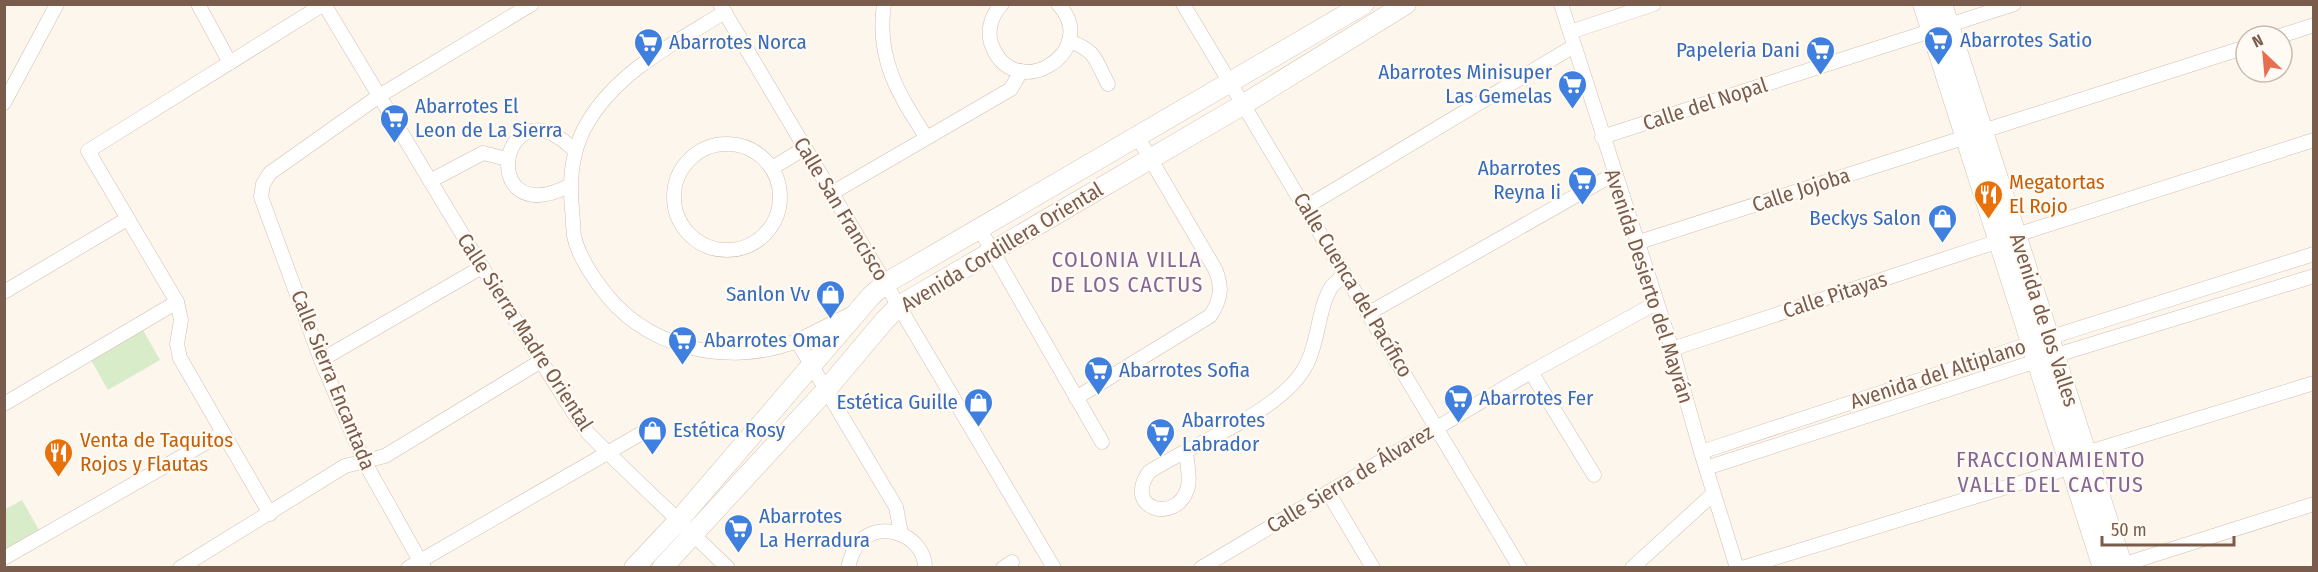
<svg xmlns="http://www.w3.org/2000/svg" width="2318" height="572" viewBox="0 0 2318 572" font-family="'Fira Sans Condensed',sans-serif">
<rect width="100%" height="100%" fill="#fdf6ec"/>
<g fill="#d8ecc9">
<polygon points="143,330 160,360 108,390 91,360"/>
<polygon points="22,500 39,530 5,550 4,510"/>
</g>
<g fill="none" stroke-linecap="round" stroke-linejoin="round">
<defs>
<g id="street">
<polyline points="198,4 230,63"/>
<path d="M884,4C876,59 898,93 926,137"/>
<path d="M1002,4C992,14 987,29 991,43C1013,107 1103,51 1058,4"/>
<polyline points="1183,4 1520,568"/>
<polyline points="1561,4 1672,349 1701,452 1737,568"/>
<polyline points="721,6 1054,568"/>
<path d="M725,12C675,43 619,70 588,122C572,148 569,179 572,209C573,218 573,227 574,236C578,254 588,270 599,285C643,348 725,368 797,341L896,507L901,533"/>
<polyline points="1570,32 1654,4"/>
<polyline points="2280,36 2314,25"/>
<path d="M1069,41C1097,51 1095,60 1108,84"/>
<polyline points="4,103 57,4"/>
<polyline points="1983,131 2246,47"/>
<polyline points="1602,137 2014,4"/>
<circle cx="727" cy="197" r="53"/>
<polyline points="772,168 805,148"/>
<polyline points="430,181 483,153 507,159"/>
<path d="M569,186C474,233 501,76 575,151"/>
<polyline points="832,193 1011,89 1021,71"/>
<polyline points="1306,207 1574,46"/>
<polyline points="979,228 1102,442"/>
<polyline points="2016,235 2314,140"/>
<polyline points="1636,243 1966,137"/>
<polyline points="4,292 127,219"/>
<polyline points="1369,313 1614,174"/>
<polyline points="797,341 851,314"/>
<polyline points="1672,349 1999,241"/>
<polyline points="321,360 482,267"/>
<polyline points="1531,372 1594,475"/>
<path d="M1076,398L1210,316C1221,300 1223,287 1215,269L1137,136"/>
<polyline points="4,404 177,302"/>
<path d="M1186,452C1187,463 1191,480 1187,490C1175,524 1123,509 1149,472C1193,443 1277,414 1304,369C1319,344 1318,306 1332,286C1336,282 1341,278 1345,274"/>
<polyline points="1701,452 2032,343 2314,254"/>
<polyline points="2086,453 2314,383"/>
<polyline points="1706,468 2037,361 2314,276"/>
<polyline points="1328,492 1373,568"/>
<polyline points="270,514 180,358 177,344 181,320 177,302 88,151 324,4 482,267 573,412 588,433 607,452 728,568"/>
<polyline points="4,558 223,433"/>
<polyline points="2122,565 2314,504"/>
<polyline points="180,568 345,466 385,456 541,361"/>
<polyline points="408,568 647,430"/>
<polyline points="424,568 364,461 321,360 261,197 263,184 270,173 379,96 532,4"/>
<path d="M848,568C851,556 854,546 864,538C887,521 925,538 925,568"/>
<polyline points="1003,568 1012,562"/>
<polyline points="1201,568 1531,372 1656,303"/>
<polyline points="1632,568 1713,494"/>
<polyline points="1742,568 2072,467"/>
</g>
<g id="secondary">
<polyline points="1923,4 2103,568"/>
<polyline points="1942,4 2123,568"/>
<polyline points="634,568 679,520 871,296 886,283 1364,4"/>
<polyline points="662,568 826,390 885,320 899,306 1244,104 1406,4"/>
</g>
</defs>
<use href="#street" stroke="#d1beb0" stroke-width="15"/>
<use href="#secondary" stroke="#d6c0b0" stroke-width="21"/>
<use href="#street" stroke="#fff" stroke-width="14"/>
<use href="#secondary" stroke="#fff" stroke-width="20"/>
</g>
<defs>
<symbol id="supermarket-pin" viewBox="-11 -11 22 30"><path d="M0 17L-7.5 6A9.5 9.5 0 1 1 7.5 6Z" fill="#3f7fe0" stroke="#fffaf3"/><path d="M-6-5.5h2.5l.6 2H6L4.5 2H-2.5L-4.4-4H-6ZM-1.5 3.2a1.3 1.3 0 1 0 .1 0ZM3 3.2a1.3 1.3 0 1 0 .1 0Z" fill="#fff"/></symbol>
<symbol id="restaurant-pin" viewBox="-11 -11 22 30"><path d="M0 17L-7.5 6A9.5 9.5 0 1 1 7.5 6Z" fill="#e8710a" stroke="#fffaf3"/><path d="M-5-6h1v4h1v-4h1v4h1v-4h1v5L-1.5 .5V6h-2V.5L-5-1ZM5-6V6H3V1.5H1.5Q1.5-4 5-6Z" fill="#fff"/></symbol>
<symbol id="shop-pin" viewBox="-11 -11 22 30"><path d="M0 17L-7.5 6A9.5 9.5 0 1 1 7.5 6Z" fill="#3f7fe0" stroke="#fffaf3"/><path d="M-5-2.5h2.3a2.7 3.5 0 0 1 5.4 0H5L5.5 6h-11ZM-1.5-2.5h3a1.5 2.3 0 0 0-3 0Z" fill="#fff"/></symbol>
</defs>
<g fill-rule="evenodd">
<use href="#supermarket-pin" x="1922" y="24" width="33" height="45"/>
<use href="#supermarket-pin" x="632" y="26" width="33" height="45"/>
<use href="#supermarket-pin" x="1804" y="34" width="33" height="45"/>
<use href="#supermarket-pin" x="1556" y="68" width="33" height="45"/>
<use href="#supermarket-pin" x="378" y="102" width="33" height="45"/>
<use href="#supermarket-pin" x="1566" y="164" width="33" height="45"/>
<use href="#restaurant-pin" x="1972" y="178" width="33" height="45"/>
<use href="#shop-pin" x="1926" y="202" width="33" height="45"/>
<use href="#shop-pin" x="814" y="278" width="33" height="45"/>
<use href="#supermarket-pin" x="666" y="324" width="33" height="45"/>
<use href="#supermarket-pin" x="1082" y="354" width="33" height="45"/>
<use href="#supermarket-pin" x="1442" y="382" width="33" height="45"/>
<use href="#shop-pin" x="962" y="386" width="33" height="45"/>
<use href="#shop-pin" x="636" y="414" width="33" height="45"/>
<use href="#supermarket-pin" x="1144" y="416" width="33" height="45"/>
<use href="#restaurant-pin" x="42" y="436" width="33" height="45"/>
<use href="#supermarket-pin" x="722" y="512" width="33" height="45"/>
</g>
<g text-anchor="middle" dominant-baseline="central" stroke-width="5" stroke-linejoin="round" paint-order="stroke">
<g font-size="21" fill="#366cbe" stroke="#fffaf3" text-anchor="start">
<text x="1960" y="40">Abarrotes Satio</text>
<text x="669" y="42">Abarrotes Norca</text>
<text x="1800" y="50" text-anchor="end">Papeleria Dani</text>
<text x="1552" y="72" text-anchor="end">Abarrotes Minisuper<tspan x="1552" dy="24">Las Gemelas</tspan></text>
<text x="415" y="106">Abarrotes El<tspan x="415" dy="24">Leon de La Sierra</tspan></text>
<text x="1561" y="168" text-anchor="end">Abarrotes<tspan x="1561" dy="24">Reyna Ii</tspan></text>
<text x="1921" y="218" text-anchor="end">Beckys Salon</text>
<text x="810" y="294" text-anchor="end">Sanlon Vv</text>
<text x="704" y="340">Abarrotes Omar</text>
<text x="1119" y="370">Abarrotes Sofia</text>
<text x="1479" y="398">Abarrotes Fer</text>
<text x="958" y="402" text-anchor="end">Estética Guille</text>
<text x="1182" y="420">Abarrotes<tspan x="1182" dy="24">Labrador</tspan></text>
<text x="673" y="430">Estética Rosy</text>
<text x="759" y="516">Abarrotes<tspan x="759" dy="24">La Herradura</tspan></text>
</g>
<g font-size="21" fill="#7a5c4d" stroke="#fffaf3">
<text transform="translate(1705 104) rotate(-18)">Calle del Nopal</text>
<text transform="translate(1801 190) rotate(-18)">Calle Jojoba</text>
<text transform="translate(841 209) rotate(59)">Calle San Francisco</text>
<text transform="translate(1002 247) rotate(-31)">Avenida Cordillera Oriental</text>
<text transform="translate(1353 285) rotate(59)">Calle Cuenca del Pacífico</text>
<text transform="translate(1649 286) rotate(72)">Avenida Desierto del Mayrán</text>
<text transform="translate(1835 295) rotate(-18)">Calle Pitayas</text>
<text transform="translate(2044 320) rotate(72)">Avenida de los Valles</text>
<text transform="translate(525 332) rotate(57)">Calle Sierra Madre Oriental</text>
<text transform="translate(1938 374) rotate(-18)">Avenida del Altiplano</text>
<text transform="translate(333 380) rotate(68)">Calle Sierra Encantada</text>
<text transform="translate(1350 479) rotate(-31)">Calle Sierra de Álvarez</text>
</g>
<g font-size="21" fill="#c56008" stroke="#fffaf3" text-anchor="start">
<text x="2009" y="182">Megatortas<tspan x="2009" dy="24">El Rojo</tspan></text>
<text x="80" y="440">Venta de Taquitos<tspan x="80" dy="24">Rojos y Flautas</tspan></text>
</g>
<g font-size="22" letter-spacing="1.5" fill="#846695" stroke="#fffaf3">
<text x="1127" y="259">COLONIA VILLA<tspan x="1127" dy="25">DE LOS CACTUS</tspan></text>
<text x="2051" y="459">FRACCIONAMIENTO<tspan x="2051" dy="25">VALLE DEL CACTUS</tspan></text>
</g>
</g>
<rect width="2318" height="572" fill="none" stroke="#7a5c4d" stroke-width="12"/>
<g transform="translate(2264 54) rotate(334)"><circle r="28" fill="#fffaf3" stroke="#cabbb1" stroke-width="1.5"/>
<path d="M0-4.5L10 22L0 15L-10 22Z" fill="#e76f51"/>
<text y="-9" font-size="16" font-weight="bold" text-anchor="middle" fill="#7a5c4d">N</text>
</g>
<path d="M2102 536v9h132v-9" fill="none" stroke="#7a5c4d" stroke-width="3"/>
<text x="2111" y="536" font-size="18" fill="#7a5c4d" stroke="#fffaf3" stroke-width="4.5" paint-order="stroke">50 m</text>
</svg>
